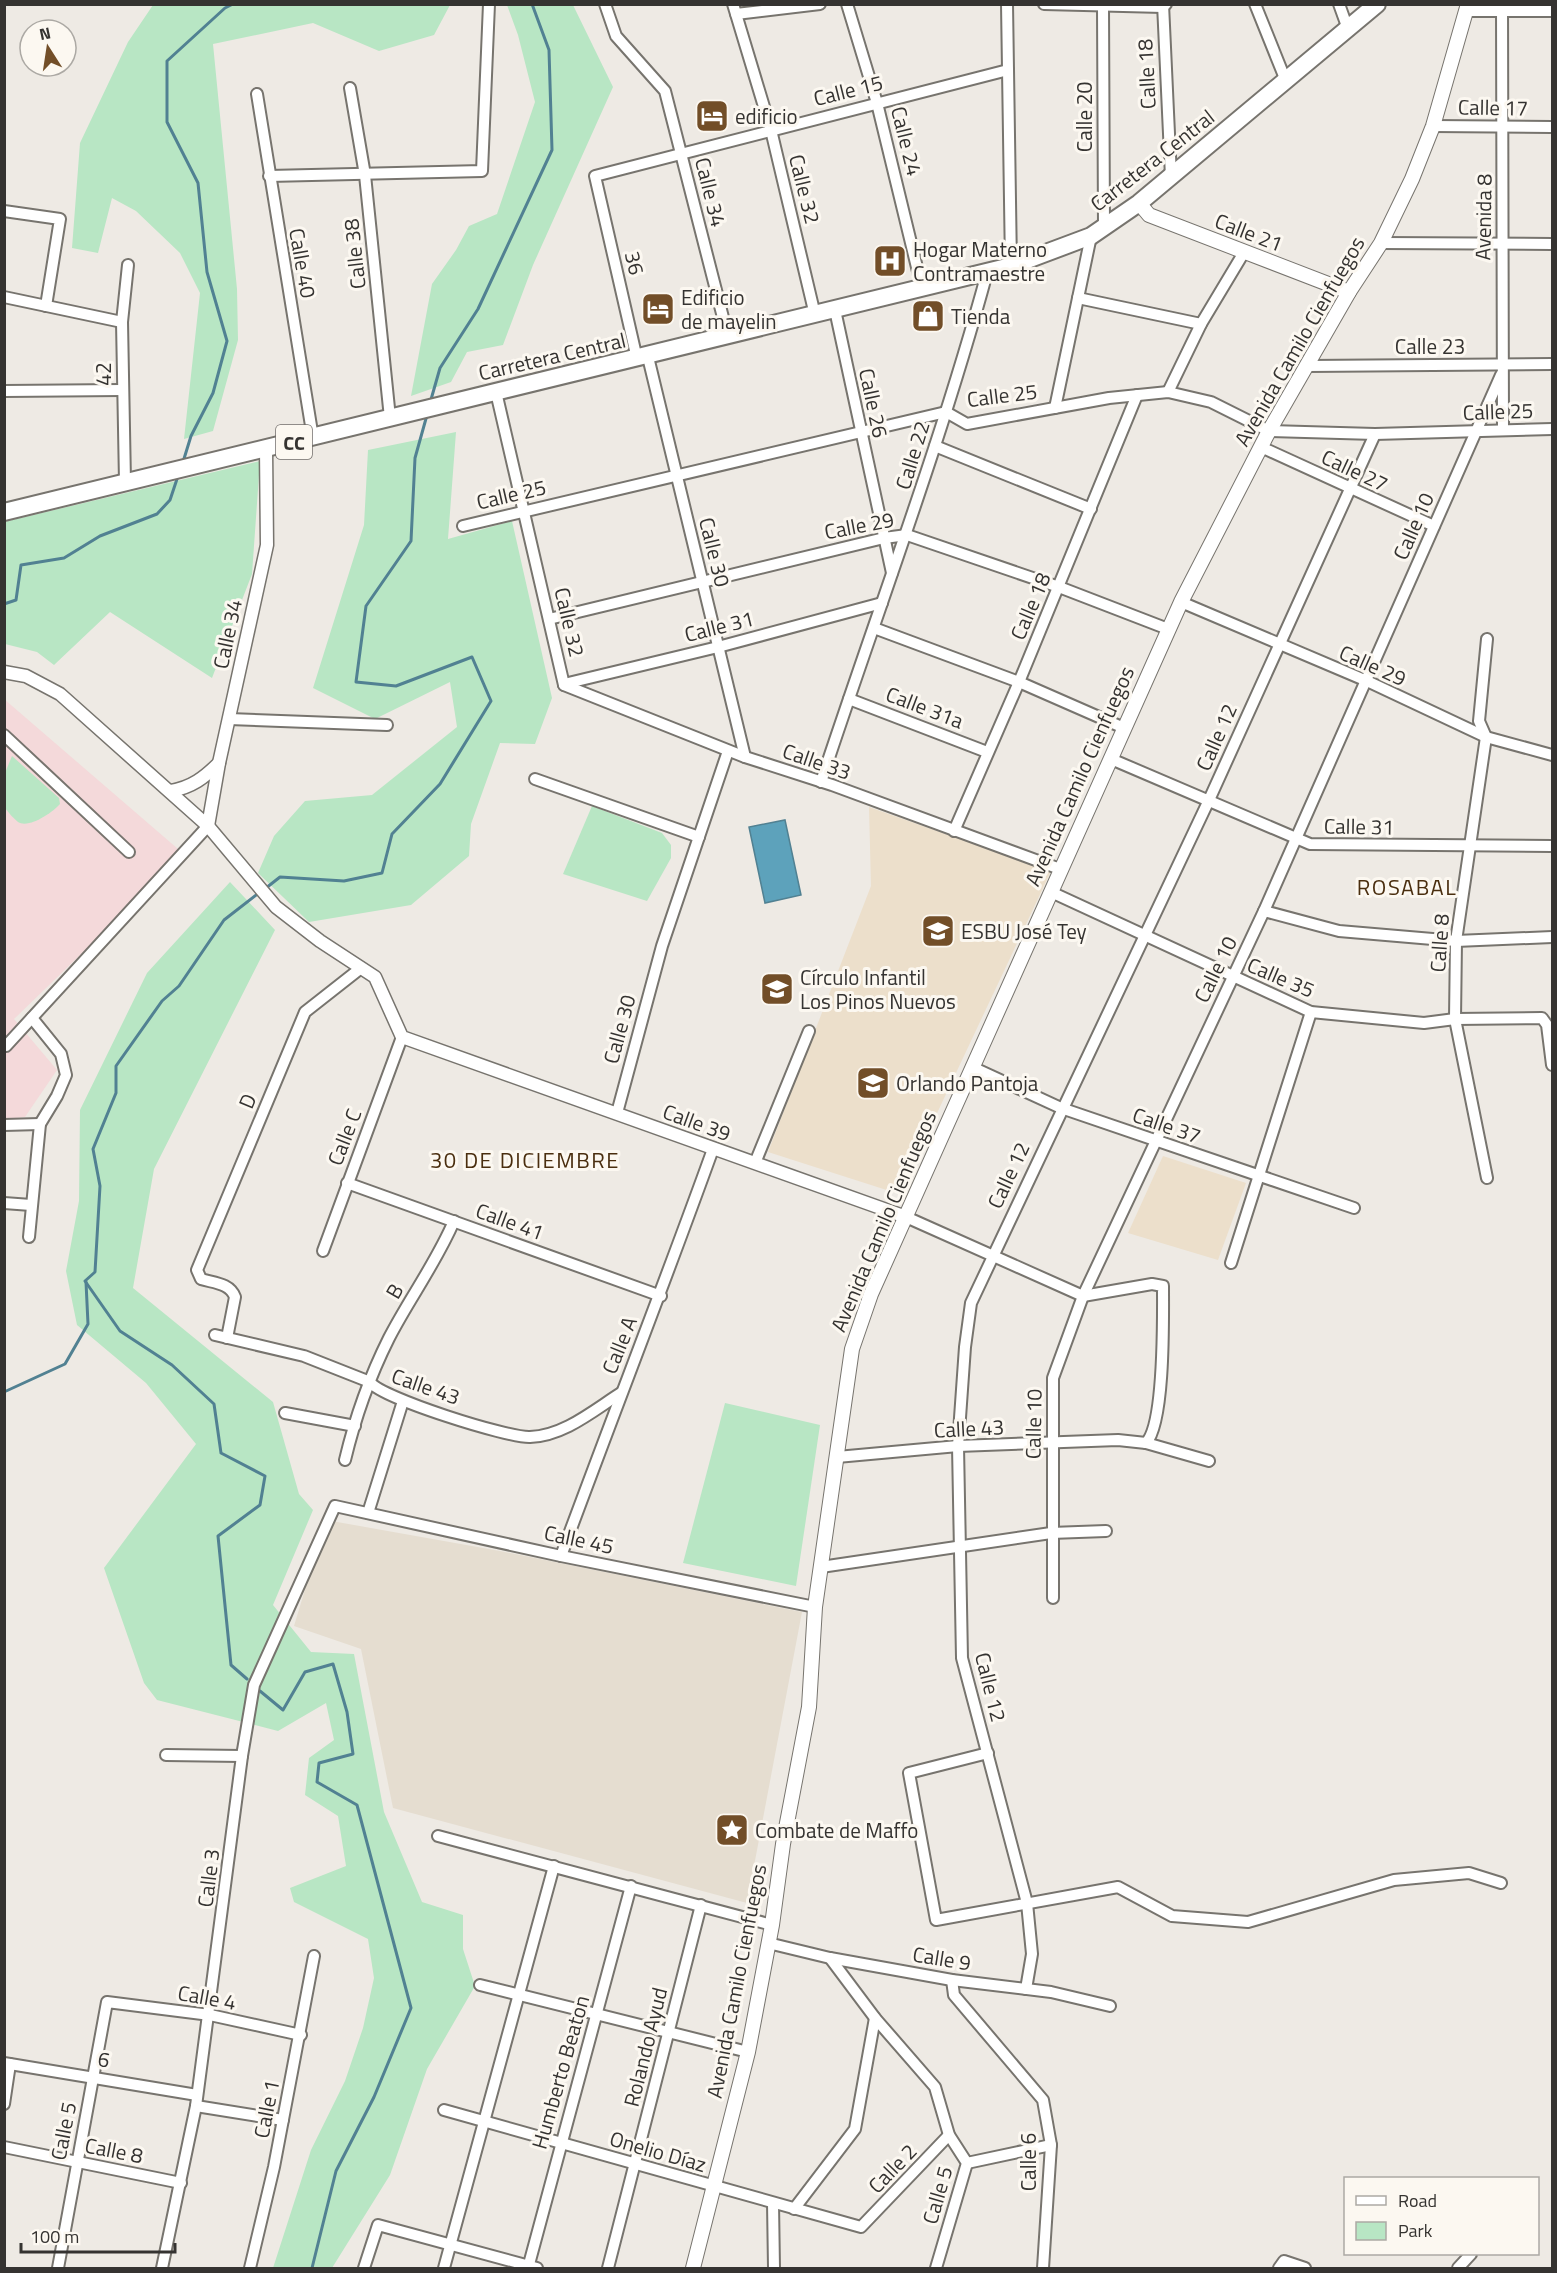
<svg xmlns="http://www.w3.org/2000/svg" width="1557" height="2273" viewBox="0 0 1557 2273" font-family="'Titillium Web',sans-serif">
<rect width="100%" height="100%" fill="#eeeae4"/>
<polygon fill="#e5ddd0" points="326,1520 500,1551 802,1612 747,1903 393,1808 361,1649 294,1626"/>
<g fill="#ecdfcb">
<polygon points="869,807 1051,871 899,1194 768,1152 871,886"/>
<polygon points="1163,1156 1246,1183 1218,1260 1128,1233"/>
</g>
<polygon fill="#f4d9da" points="4,699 178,849 107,929 14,1019 57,1070 25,1117 5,1119"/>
<g fill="#b8e6c4">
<polygon points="153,5 450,5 434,35 379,51 313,23 213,44 237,289 238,340 213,431 184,439 200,293 180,253 136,211 112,198 98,253 72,248 80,143 128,42"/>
<polygon points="507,5 573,5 613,87 533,265 503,345 467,352 451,382 411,396 432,284 456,250 469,226 497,214 535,102 518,35"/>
<polygon points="456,432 448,539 512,521 552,698 535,744 500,743 471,824 469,856 411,905 309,922 258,873 274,836 305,801 372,795 457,727 450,682 375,719 313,688 364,525 368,450"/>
<polygon points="260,461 252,574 212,678 110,612 54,665 37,652 5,644 4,522"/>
<path d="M12,756L59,798L60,804C53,812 29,829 18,822C13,818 9,813 5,808V773Z"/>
<polygon points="592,806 662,833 671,845 671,858 647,901 563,874"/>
<polygon points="230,882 275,930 154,1169 133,1288 273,1402 299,1494 313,1510 273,1605 311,1652 354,1654 384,1812 422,1902 463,1915 463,1949 475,1986 427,2069 390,2175 332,2268 273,2268 311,2150 345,2081 363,2028 374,1978 368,1939 294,1902 290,1888 346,1866 338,1816 305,1795 309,1758 334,1740 326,1703 278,1731 157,1700 144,1683 104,1568 196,1444 146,1383 77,1325 66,1271 79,1201 80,1110 147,973"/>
<polygon points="725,1403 820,1425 796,1586 683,1563"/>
</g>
<polygon fill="#5da2bb" stroke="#518192" stroke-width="1.5" points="785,820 801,895 765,903 749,827"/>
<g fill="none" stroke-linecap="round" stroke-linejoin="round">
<g stroke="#518192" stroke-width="3">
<polyline points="430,403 440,368 478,309 552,150 549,50 532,4"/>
<polyline points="183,462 191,436 213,393 227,341 207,272 198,183 167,122 167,61 225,8 233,4"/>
<polyline points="4,604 16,600 21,565 64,558 100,536 157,514 170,500 178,476"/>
<polyline points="266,888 280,877 344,881 382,873 392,834 440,784 491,701 472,657 396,686 356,682 366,606 411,541 415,458 427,415"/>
<polyline points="4,1392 65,1364 88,1324 86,1282"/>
<polyline points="247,1679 231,1665 218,1536 260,1505 265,1476 221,1453 214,1404 172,1365 120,1331 85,1281 95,1272 100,1186 93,1149 116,1093 116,1066 162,1001 179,986 224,920 260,892"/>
<polyline points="260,1691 283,1710 305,1672 333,1664 347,1712 353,1754 319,1763 317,1782 357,1805 411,2008 374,2097 336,2171 312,2268"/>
</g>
<defs>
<g id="minor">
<polyline points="605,4 616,36 665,91 728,337"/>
<polyline points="733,4 771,130 815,315"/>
<polyline points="847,4 877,103 922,288"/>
<polyline points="1007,4 1011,266"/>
<polyline points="1044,4 1163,7 1166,4"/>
<polyline points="1163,4 1171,177"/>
<polyline points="1255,4 1286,81"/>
<polyline points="1339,4 1348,29"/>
<polyline points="1502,4 1503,429"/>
<polyline points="1103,7 1104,228"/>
<polyline points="1466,11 1552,11"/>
<polyline points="736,14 820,4"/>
<polyline points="350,88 365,175 390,418"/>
<polyline points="257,94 313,438"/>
<polyline points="1433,126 1552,127"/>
<polyline points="269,176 482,171 489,4"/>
<polyline points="4,211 60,219 46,306"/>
<polyline points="1381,243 1552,244"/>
<polyline points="4,297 122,322"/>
<polyline points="1078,298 1201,324"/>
<polyline points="835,310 892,573"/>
<polyline points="648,357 745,757"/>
<polyline points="637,359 595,176 1008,70"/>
<polyline points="1308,366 1552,364"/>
<polyline points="4,391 122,390"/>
<polyline points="496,392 564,685"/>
<polyline points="1168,392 1201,324 1243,254"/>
<polyline points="1055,408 1091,236"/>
<polyline points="935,446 1091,509"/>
<polyline points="1261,447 1434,526"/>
<polyline points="125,482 122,322 128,265"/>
<polyline points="463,526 946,412 967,424 1109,398 1168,392 1211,402 1269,431 1375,434 1552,429"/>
<polyline points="1181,602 1367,681 1486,737 1552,755"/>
<polyline points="549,619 884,538 907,535 1059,587 1168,629"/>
<polyline points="874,628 1019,682 1124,728"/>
<polyline points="1487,639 1479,721 1486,737 1456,941 1455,1019 1487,1178"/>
<polyline points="564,684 718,647 882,603"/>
<polyline points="564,685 745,757 832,785 1060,869"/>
<polyline points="849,699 987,752"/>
<polyline points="229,719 387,725"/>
<polyline points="4,735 129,852"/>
<polyline points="1111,759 1310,844 1552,846"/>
<polyline points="535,779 699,837"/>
<path d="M821,782C877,612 940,446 987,273"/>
<polyline points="954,831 1019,682 1137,395"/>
<polyline points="1051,892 1311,1012 1424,1023 1455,1019 1542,1018 1547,1025 1552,1065"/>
<polyline points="1264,911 1339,931 1456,941 1552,937"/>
<polyline points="6,1046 208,826"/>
<polyline points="972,1067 1061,1108 1354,1208"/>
<polyline points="617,1113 662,946 728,751"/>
<polyline points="4,1125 40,1124"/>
<polyline points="755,1163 809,1031"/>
<polyline points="347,1183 661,1296"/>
<polyline points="4,1203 31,1205"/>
<path d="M906,1217L1083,1296L1152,1284L1163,1286C1163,1317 1165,1423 1146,1443"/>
<polyline points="29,1237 40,1124 57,1096 66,1075 61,1054 32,1018"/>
<polyline points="323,1251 402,1037"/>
<polyline points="1231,1263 1311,1012"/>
<path d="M215,1335L304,1356L370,1382C381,1398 508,1438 530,1437C564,1436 594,1410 621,1393"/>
<path d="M227,1338L235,1297C230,1283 214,1283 201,1279L197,1270L305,1012L361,968"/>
<polyline points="285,1413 355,1426"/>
<polyline points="837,1457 958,1446 1118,1440 1146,1443 1209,1461"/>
<path d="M345,1460C355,1418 370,1376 389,1338C409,1299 436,1263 454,1221"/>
<polyline points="368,1513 403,1401"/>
<path d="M561,1556C611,1420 664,1285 713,1149"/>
<polyline points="821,1567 1051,1533 1106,1531"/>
<polyline points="1053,1598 1053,1378 1083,1296 1264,911 1501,375"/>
<polyline points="988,1753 909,1773 936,1920 1118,1887 1172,1916 1248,1922 1394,1880 1469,1873 1501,1883"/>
<polyline points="166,1755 242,1756"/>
<polyline points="438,1836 772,1925"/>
<polyline points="768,1943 830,1958 952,1980 1051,1992 1110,2006"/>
<polyline points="830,1958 875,2018 935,2087 949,2135 967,2163 936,2268"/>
<polyline points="952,1980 954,1995 1043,2100 1051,2145 1043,2268"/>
<polyline points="480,1985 748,2052"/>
<polyline points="1026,1989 1032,1954 1027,1903 962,1658 958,1446 965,1347 971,1303 1209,800 1375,434"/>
<polyline points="4,2063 197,2095"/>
<polyline points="4,2104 10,2064"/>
<polyline points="196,2106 283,2120"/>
<polyline points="444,2110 861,2227 949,2135"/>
<polyline points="4,2147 181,2183"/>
<polyline points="967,2163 1051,2145"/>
<polyline points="773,2203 774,2268"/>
<polyline points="794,2209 855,2129 875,2018"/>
<polyline points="58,2268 107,2002 210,2015 301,2035"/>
<polyline points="162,2268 196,2106 242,1756 254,1685 335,1506 561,1556 815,1607"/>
<polyline points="250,2268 274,2167 314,1956"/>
<polyline points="364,2268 378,2225 537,2268"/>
<polyline points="444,2268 554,1866"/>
<polyline points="528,2268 631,1886"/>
<polyline points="608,2268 701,1905"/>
<polyline points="1279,2268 1284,2261 1305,2268"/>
<polyline points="1458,2268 1471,2254"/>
</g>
<g id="tertiary">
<polyline points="4,672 26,676 60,694 208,826 276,907 320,941 375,977 402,1037 906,1217"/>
<path d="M171,791C192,787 204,778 219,763"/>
<polyline points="208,826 219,763 267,545 266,449"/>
</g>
<g id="secondary">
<polyline points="1139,203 1149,215 1349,292"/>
<polyline points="693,2268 748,2052 772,1925 783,1844 809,1707 815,1607 852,1349 871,1294 1181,602 1269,431 1349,292 1381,243 1412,179 1433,126 1468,4"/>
</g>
<polyline id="trunk" points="4,512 1011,266 1091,236 1139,203 1377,4"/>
</defs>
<use href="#minor" stroke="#77746e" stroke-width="14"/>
<use href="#tertiary" stroke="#77746e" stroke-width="15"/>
<use href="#secondary" stroke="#77746e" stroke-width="16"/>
<use href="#trunk" stroke="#77746e" stroke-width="20"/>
<use href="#minor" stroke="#fff" stroke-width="10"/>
<use href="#tertiary" stroke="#fff" stroke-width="12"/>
<use href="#secondary" stroke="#fff" stroke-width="14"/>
<use href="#trunk" stroke="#fff" stroke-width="16"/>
</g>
<defs>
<symbol id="hotel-square" viewBox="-11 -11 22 22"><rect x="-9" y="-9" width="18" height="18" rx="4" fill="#724e28" stroke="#fcf8f1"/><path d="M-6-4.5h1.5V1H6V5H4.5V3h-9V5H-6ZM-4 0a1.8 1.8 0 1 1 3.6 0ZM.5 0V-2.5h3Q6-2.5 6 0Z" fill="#fff"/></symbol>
<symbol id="hospital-square" viewBox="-11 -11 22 22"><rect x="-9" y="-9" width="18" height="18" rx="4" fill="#724e28" stroke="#fcf8f1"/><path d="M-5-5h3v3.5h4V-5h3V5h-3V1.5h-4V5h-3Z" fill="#fff"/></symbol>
<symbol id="shop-square" viewBox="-11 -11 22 22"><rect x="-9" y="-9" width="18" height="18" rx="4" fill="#724e28" stroke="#fcf8f1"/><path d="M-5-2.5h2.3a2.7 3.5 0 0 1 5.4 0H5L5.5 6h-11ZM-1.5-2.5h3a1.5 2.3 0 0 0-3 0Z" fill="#fff"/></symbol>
<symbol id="school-square" viewBox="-11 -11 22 22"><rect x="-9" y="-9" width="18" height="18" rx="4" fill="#724e28" stroke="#fcf8f1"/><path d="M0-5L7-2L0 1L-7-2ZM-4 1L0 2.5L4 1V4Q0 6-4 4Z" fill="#fff"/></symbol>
<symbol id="sight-square" viewBox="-11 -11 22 22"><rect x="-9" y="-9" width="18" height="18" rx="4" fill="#724e28" stroke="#fcf8f1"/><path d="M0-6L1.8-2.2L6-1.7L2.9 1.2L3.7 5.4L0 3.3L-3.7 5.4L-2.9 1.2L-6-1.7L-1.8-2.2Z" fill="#fff"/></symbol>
</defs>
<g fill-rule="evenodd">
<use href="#hotel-square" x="693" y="97" width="38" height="38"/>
<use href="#hospital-square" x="871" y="242" width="38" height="38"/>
<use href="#hotel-square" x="639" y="290" width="38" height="38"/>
<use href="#shop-square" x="909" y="297" width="38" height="38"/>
<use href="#school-square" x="919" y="912" width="38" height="38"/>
<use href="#school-square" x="758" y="970" width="38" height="38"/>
<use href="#school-square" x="854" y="1064" width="38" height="38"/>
<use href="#sight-square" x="713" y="1811" width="38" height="38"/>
</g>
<g text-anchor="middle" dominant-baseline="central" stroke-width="6" stroke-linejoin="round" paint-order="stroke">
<rect fill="#fcf8f1" stroke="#716e6b" stroke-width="1.5" x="276" y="425" width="36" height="34" rx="4.5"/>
<g font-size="20" font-weight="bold" fill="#353331">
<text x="294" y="442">CC</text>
</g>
<g font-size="21" fill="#353331" stroke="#fcf8f1">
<text transform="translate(1146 74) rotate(-93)">Calle 18</text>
<text transform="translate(848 90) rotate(-14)">Calle 15</text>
<text transform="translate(1493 107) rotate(1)">Calle 17</text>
<text transform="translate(1084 117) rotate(-90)">Calle 20</text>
<text transform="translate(907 141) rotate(76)">Calle 24</text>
<text transform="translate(1152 160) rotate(-38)">Carretera Central</text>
<text transform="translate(805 189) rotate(76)">Calle 32</text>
<text transform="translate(711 192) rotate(76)">Calle 34</text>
<text transform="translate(1483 217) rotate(-89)">Avenida 8</text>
<text transform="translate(1249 232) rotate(21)">Calle 21</text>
<text transform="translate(354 254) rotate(-96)">Calle 38</text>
<text transform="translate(303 263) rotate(80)">Calle 40</text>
<text transform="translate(635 263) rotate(77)">36</text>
<text transform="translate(1299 341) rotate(-60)">Avenida Camilo Cienfuegos</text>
<text x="1430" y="346">Calle 23</text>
<text transform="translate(552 356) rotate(-13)">Carretera Central</text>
<text transform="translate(103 374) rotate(-90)">42</text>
<text transform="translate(1002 395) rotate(-7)">Calle 25</text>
<text transform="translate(874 403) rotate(78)">Calle 26</text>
<text transform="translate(1498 411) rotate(-2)">Calle 25</text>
<text transform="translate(912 455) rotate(-73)">Calle 22</text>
<text transform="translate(1355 470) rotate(25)">Calle 27</text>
<text transform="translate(511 494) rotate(-13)">Calle 25</text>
<text transform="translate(859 525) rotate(-11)">Calle 29</text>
<text transform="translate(1413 526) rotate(-66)">Calle 10</text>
<text transform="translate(715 552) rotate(76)">Calle 30</text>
<text transform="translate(1030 606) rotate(-67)">Calle 18</text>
<text transform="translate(570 622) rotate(77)">Calle 32</text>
<text transform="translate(719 626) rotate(-14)">Calle 31</text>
<text transform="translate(227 634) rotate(-78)">Calle 34</text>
<text transform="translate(1373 665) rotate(24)">Calle 29</text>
<text transform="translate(925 707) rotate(21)">Calle 31a</text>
<text transform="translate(1216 737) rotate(-66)">Calle 12</text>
<text transform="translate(817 761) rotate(19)">Calle 33</text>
<text transform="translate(1079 776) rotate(-66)">Avenida Camilo Cienfuegos</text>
<text transform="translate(1359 826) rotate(1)">Calle 31</text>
<text transform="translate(1439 943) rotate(-86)">Calle 8</text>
<text transform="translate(1215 969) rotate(-64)">Calle 10</text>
<text transform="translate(1281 977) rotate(23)">Calle 35</text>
<text transform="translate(619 1029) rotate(-75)">Calle 30</text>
<text transform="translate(247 1101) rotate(-67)">D</text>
<text transform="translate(697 1122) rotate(20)">Calle 39</text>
<text transform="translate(1167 1125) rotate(19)">Calle 37</text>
<text transform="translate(344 1137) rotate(-69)">Calle C</text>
<text transform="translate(1008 1175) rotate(-65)">Calle 12</text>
<text transform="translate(510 1221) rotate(20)">Calle 41</text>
<text transform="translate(883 1221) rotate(-67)">Avenida Camilo Cienfuegos</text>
<text transform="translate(394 1291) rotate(-60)">B</text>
<text transform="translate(619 1345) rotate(-68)">Calle A</text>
<text transform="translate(426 1386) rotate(19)">Calle 43</text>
<text transform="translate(1033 1424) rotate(-89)">Calle 10</text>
<text transform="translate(969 1428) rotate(-3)">Calle 43</text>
<text transform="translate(579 1539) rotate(12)">Calle 45</text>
<text transform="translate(991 1687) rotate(76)">Calle 12</text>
<text transform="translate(208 1878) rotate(-83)">Calle 3</text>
<text transform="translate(942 1958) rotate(9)">Calle 9</text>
<text transform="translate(736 1981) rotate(-79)">Avenida Camilo Cienfuegos</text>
<text transform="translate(207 1997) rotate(10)">Calle 4</text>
<text transform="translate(645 2047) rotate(-76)">Rolando Ayud</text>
<text transform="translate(104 2059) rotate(10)">6</text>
<text transform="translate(560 2072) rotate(-74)">Humberto Beaton</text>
<text transform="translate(266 2109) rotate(-79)">Calle 1</text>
<text transform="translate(63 2131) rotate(-79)">Calle 5</text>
<text transform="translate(114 2150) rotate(11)">Calle 8</text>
<text transform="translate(658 2151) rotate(16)">Onelio Díaz</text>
<text transform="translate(1028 2162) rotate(-90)">Calle 6</text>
<text transform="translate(892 2168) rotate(-46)">Calle 2</text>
<text transform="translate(937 2195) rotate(-74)">Calle 5</text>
</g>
<g font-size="21" fill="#353331" stroke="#fcf8f1" text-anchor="start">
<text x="735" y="116">edificio</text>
<text x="913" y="249">Hogar Materno<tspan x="913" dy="24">Contramaestre</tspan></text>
<text x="681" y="297">Edificio<tspan x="681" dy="24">de mayelin</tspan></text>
<text x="951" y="316">Tienda</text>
<text x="961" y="931">ESBU José Tey</text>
<text x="800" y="977">Círculo Infantil<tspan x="800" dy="24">Los Pinos Nuevos</tspan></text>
<text x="896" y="1083">Orlando Pantoja</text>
<text x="755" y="1830">Combate de Maffo</text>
</g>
<g font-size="22" letter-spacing="1.5" fill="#4a2e0f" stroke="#fcf8f1">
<text x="1407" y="887">ROSABAL</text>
<text x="525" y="1160">30 DE DICIEMBRE</text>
</g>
</g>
<rect width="1557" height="2273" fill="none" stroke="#353331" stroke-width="12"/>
<rect x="1344" y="2177" width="195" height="78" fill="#fcf8f1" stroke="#aca9a4" stroke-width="1.5"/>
<rect x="1356" y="2196" width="30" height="9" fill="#ffffff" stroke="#aca9a4" stroke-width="1.5"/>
<text x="1398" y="2207" font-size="18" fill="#353331">Road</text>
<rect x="1356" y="2222" width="30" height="18" fill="#b8e6c4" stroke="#aca9a4" stroke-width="1.5"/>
<text x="1398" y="2237" font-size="18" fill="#353331">Park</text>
<g transform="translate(48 48) rotate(348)"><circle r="28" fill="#fcf8f1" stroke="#aca9a4" stroke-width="1.5"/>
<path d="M0-4.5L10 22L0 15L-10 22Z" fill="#724e28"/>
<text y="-9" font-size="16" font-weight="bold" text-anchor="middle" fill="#353331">N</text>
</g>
<path d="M21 2243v9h154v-9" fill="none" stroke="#353331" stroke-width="3"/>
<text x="30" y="2243" font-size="18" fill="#353331" stroke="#fcf8f1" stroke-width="4.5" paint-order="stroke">100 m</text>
</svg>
